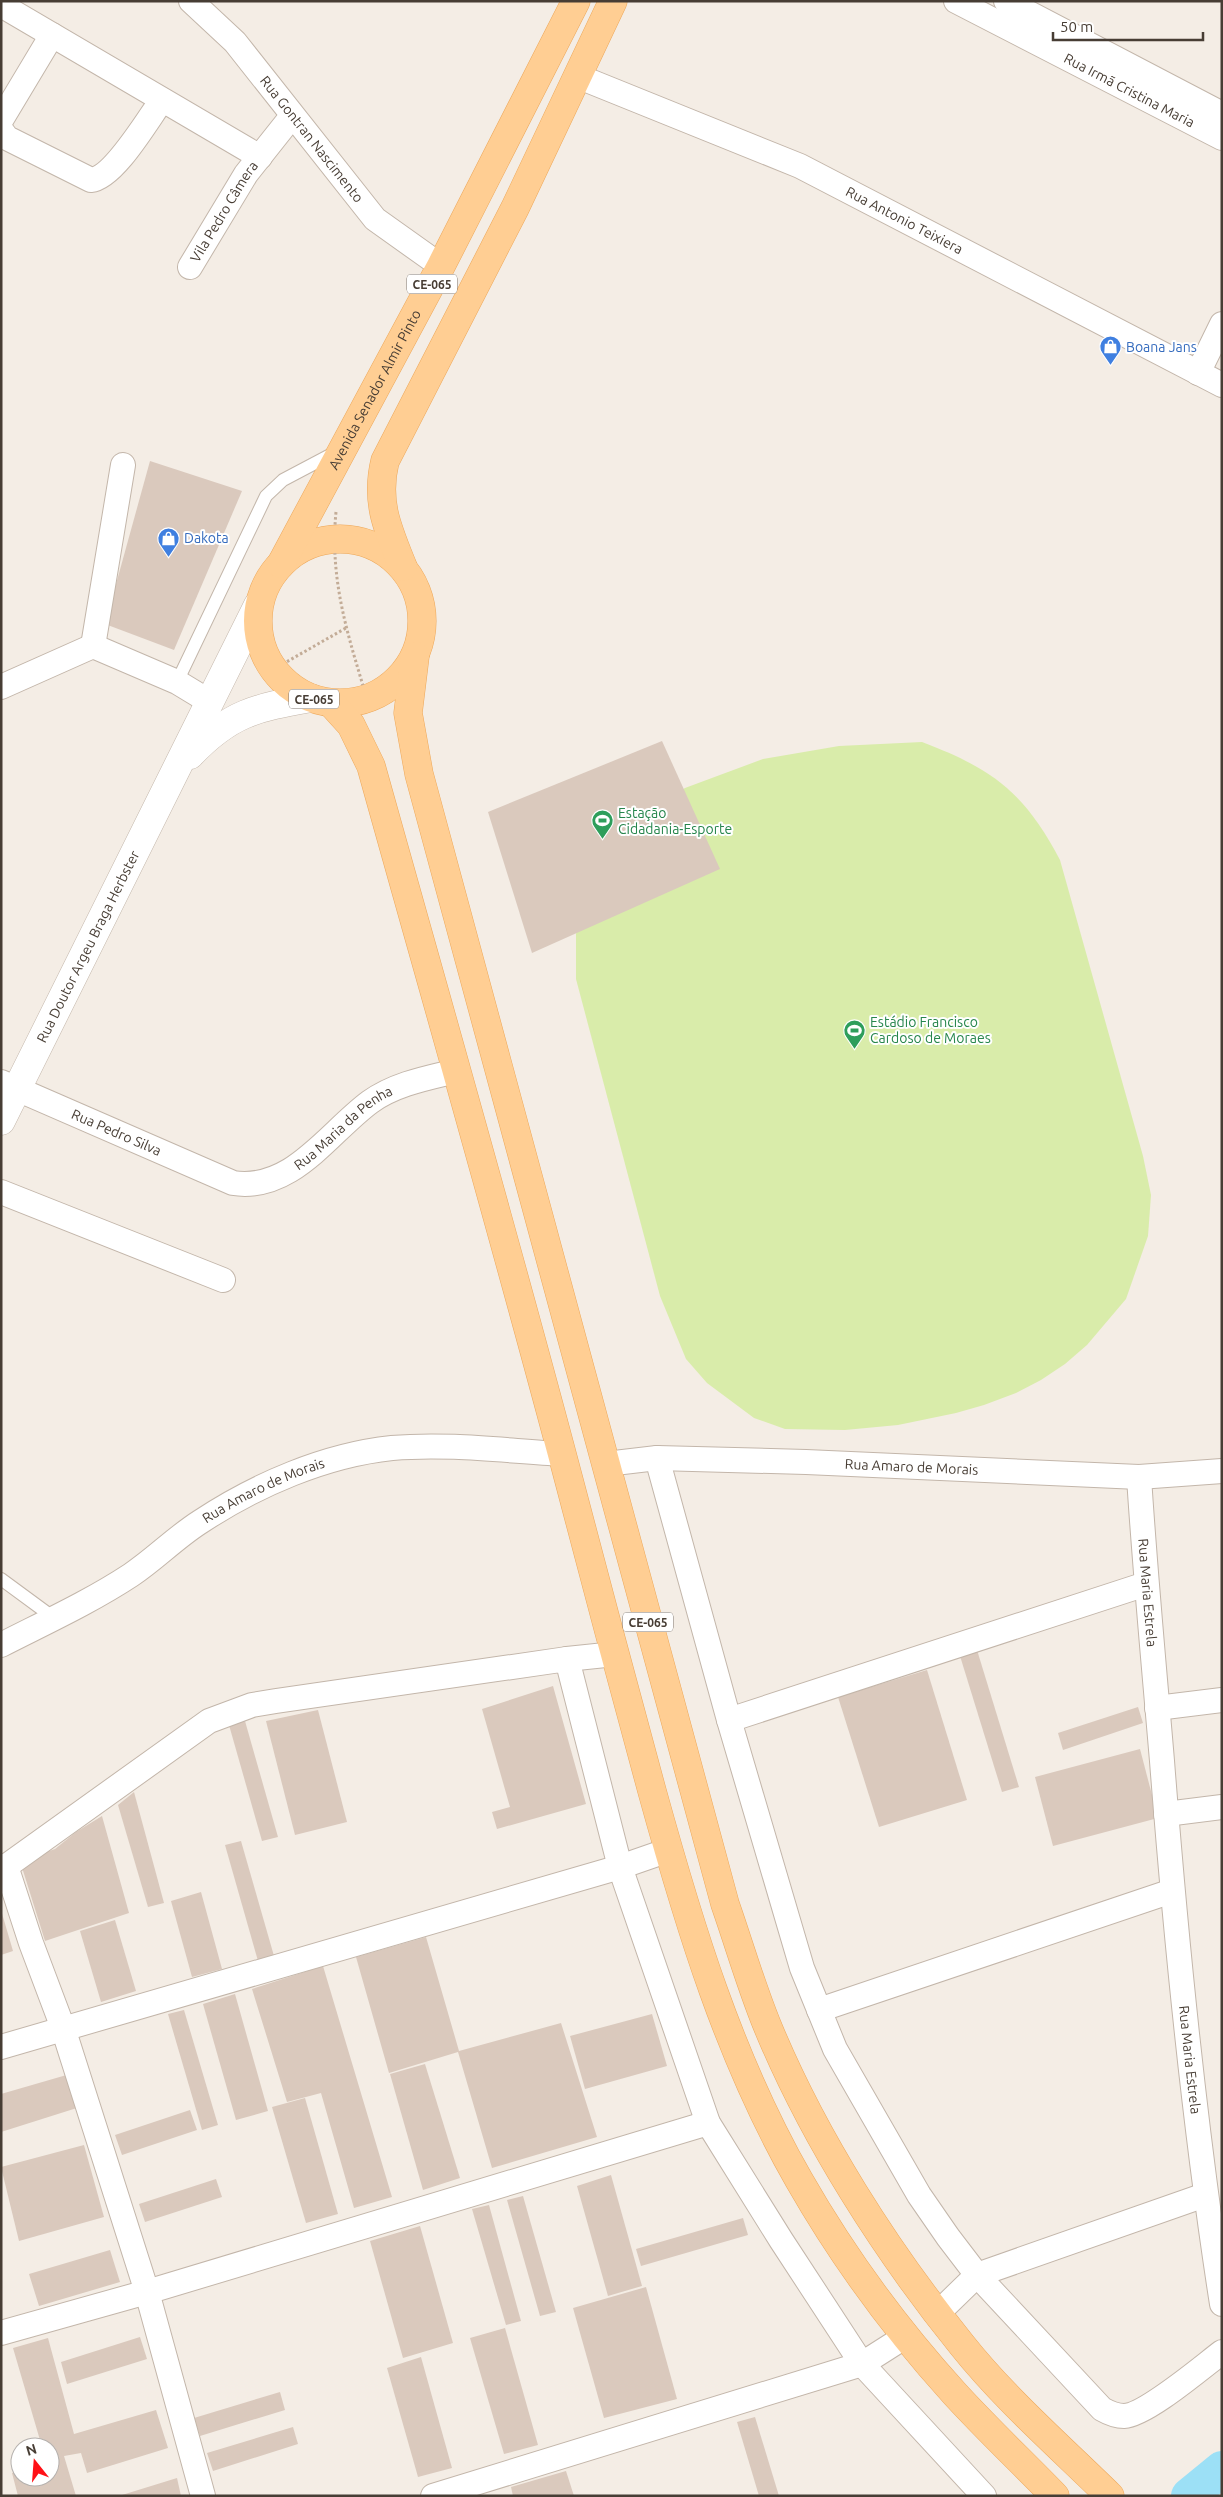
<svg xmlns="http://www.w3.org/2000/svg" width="1223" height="2497" viewBox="0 0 1223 2497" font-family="Ubuntu,sans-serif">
<rect width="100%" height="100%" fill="#f4ede5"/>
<path fill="#d9ecaa" d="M922,742C993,769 1024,792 1060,860L1143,1156L1151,1195L1148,1236L1126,1299L1087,1345L1065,1364L1041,1380L1016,1393L984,1405L956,1413L898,1425L845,1430L785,1429L754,1418L707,1383L686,1359L660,1296L576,979V934L587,892L653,807L685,788L763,759L839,746Z"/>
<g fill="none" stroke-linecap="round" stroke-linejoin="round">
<polyline stroke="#9ce0f6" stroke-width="36" points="1189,2496 1222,2469"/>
</g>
<g fill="#dac9bd">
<polygon points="150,461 242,491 174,650 105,624"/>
<polygon points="662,741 720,869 532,953 488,812"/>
<polygon points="977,1650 1019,1787 1002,1792 960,1656"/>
<polygon points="927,1670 967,1800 879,1827 838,1697"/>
<polygon points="553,1686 586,1804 497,1829 492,1812 510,1807 482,1709"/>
<polygon points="1138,1707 1143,1723 1063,1750 1058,1733"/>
<polygon points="318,1710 347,1822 295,1835 266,1721"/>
<polygon points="245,1721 278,1837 262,1841 229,1725"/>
<polygon points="1140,1749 1158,1818 1053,1846 1035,1777"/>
<polygon points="134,1792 164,1903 148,1907 118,1805"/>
<polygon points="102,1816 129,1913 45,1941 20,1861 55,1849 76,1832"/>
<polygon points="241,1841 274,1956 258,1961 225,1845"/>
<polygon points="201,1892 222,1969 192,1977 171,1901"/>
<polygon points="1,1910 13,1951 1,1955"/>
<polygon points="115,1920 136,1991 101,2002 80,1931"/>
<polygon points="426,1937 459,2051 561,2023 597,2137 492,2168 458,2052 389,2073 356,1957"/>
<polygon points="323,1966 392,2197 354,2208 321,2093 287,2102 252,1989"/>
<polygon points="235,1994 268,2111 236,2120 203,2004"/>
<polygon points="184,2010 218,2125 202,2130 168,2014"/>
<polygon points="652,2014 667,2066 585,2089 570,2036"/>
<polygon points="425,2064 460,2178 423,2190 390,2074"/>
<polygon points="70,2074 80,2107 1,2132 1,2094"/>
<polygon points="305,2098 338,2214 306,2223 272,2107"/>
<polygon points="190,2110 197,2130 122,2155 115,2135"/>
<polygon points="84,2145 104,2217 19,2241 1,2167"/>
<polygon points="611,2175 642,2286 608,2296 577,2186"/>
<polygon points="216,2179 222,2197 145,2222 139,2204"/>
<polygon points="523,2196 556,2312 540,2316 507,2200"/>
<polygon points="489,2205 521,2321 506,2325 472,2209"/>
<polygon points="743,2218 748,2235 641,2266 636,2249"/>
<polygon points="420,2226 453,2343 403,2358 370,2241"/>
<polygon points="110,2250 120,2282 39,2306 29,2274"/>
<polygon points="646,2287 677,2399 604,2418 573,2308"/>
<polygon points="505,2328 538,2445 504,2454 470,2338"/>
<polygon points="140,2337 147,2359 67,2384 61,2362"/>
<polygon points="48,2338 74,2434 156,2410 168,2448 87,2473 81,2453 64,2456 76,2496 18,2496 12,2473 20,2470 20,2477 50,2477 50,2447 42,2447 13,2348"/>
<polygon points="421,2357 452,2468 418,2477 387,2368"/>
<polygon points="280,2392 285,2410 200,2436 194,2418"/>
<polygon points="755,2417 779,2496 759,2496 737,2422"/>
<polygon points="293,2427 298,2444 213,2471 207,2453"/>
<polygon points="566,2471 574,2496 513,2496 511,2487"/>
<polygon points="177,2478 181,2496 122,2496 122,2495"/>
</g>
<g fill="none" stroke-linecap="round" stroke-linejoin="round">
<defs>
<g id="service">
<polyline points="177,682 266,496 283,480 336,452"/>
<polyline points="1,1579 54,1618"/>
</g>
<g id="minor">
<path id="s1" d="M191,1L235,42L375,219L441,266"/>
<path id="s2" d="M956,1L1222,138"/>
<polyline points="1006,1 1222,114"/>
<polyline points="1,5 260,157"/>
<path id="s3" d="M577,76L800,166L1222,385"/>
<polyline points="1,120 52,35"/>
<path d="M1,130L7,138L91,180C114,178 148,119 162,100"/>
<path id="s4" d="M190,267L246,174L292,116"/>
<polyline points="1198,373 1222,324"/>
<polyline points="93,646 123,465"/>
<polyline points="1,687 93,646 177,682 210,702"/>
<path id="s5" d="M1,1082L233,1183C292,1192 328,1133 370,1102C395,1084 427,1078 456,1071"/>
<polyline points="1,1192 223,1280"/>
<path d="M657,1458L729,1720L802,1968L835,2049L919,2195L948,2237L977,2275L1102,2409C1109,2413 1115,2416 1124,2416C1146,2415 1202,2367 1222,2352"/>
<path id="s6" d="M606,1464L657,1458L806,1462L1139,1477L1222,1471"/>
<path id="s7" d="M1139,1477C1145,1572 1154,1666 1162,1761C1176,1942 1194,2124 1222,2304"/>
<path id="s8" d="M1,1645C44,1623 90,1602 131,1575C155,1559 175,1538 200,1522C256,1485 325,1455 392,1448C448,1443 507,1451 562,1454"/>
<polyline points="567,1659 615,1654"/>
<polyline points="1157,1708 1222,1700"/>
<polyline points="729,1720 1146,1584"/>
<polyline points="1166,1814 1222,1807"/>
<polyline points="6,1866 31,1943 63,2028 147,2292 203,2496"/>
<polyline points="1,1870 209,1721 252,1705 276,1701 567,1659 620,1867 708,2123 781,2240 862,2364 984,2496"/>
<polyline points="819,2010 1172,1891"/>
<polyline points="1,2047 620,1867 669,1850"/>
<polyline points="938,2313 977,2275 1205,2195"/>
<polyline points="1,2333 147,2292 708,2123"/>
<polyline points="433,2496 862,2364 906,2336"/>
</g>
<g id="tertiary">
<path d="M190,755C230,713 255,708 311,698"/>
<path id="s9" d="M1,1121L258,605"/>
</g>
<g id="primary">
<circle cx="340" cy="621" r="82"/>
<path id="s10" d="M281,564L441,266L576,1"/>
<path d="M403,567C388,530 375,502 385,461L515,208L613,1"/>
<path d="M415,656L408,713L419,774L725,1904C739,1944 751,1986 767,2025C813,2137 886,2251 962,2345C1005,2399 1060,2447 1110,2496"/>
<path d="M331,703L351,725L371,766C440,1013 511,1259 576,1507C601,1602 626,1696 652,1791C689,1925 729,2058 799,2180C843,2257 896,2329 955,2394C987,2429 1022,2462 1055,2496"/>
</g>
</defs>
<use href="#service" stroke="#c3b6aa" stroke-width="14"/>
<use href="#minor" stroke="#c3b6aa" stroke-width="26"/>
<use href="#tertiary" stroke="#c3b6aa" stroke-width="29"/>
<use href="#primary" stroke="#eda85a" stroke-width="29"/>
<g stroke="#c3ac97" stroke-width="3" stroke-dasharray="2.5 2.5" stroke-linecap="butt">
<path d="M336,512C329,584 350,641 370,709"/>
<polyline points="274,669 346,628"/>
</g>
<use href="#service" stroke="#fff" stroke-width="12"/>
<use href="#minor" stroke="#fff" stroke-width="24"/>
<use href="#tertiary" stroke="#fff" stroke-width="28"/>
<use href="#primary" stroke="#ffce93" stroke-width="28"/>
</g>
<defs>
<symbol id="shop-pin" viewBox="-11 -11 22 30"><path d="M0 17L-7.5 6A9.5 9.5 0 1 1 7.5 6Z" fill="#3f7fe0" stroke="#fff"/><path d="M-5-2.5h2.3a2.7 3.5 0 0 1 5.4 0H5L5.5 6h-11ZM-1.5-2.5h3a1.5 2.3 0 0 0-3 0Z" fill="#fff"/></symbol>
<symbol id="stadium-pin" viewBox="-11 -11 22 30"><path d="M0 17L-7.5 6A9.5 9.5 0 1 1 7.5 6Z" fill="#2e9e5b" stroke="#fff"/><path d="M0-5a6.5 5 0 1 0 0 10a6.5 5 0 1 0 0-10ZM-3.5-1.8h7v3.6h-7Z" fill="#fff"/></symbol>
</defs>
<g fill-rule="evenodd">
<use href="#shop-pin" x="1098" y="334" width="25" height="34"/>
<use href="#shop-pin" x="156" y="526" width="25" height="34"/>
<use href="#stadium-pin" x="590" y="808" width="25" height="34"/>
<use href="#stadium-pin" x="842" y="1018" width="25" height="34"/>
</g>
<g text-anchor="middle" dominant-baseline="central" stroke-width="4" stroke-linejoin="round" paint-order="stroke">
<g fill="#fff" stroke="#7e7771" stroke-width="1">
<rect x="407" y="274.5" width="50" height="19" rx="4"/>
<rect x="289" y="689.5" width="50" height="19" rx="4"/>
<rect x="623" y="1612.5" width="50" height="19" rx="4"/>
</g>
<g font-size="12" font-weight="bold" fill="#473d34">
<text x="432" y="284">CE-065</text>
<text x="314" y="699">CE-065</text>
<text x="648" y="1622">CE-065</text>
</g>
<g font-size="14" fill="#473d34" stroke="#fff">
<text stroke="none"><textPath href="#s2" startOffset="195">Rua Irmã Cristina Maria</textPath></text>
<text stroke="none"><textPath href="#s1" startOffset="184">Rua Gontran Nascimento</textPath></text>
<text stroke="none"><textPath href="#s4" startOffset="65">Vila Pedro Câmera</textPath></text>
<text stroke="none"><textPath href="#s3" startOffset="358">Rua Antonio Teixiera</textPath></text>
<text stroke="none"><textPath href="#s10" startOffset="198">Avenida Senador Almir Pinto</textPath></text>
<text stroke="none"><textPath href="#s9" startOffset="195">Rua Doutor Argeu Braga Herbster</textPath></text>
<text stroke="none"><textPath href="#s5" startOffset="381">Rua Maria da Penha</textPath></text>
<text stroke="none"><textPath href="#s5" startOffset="126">Rua Pedro Silva</textPath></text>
<text stroke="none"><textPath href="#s6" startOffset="306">Rua Amaro de Morais</textPath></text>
<text stroke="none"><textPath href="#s8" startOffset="306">Rua Amaro de Morais</textPath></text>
<text stroke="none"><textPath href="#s7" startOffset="116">Rua Maria Estrela</textPath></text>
<text stroke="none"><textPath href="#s7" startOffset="585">Rua Maria Estrela</textPath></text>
</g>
<g font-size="14" fill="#366cbe" stroke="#fff" text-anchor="start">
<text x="1126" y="347">Boana Jans</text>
<text x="184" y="538">Dakota</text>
</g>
<g font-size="14" fill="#27864d" stroke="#fff" text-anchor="start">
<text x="618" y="813">Estação<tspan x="618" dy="16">Cidadania-Esporte</tspan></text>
<text x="870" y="1022">Estádio Francisco<tspan x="870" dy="16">Cardoso de Moraes</tspan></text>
</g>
</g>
<rect width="1223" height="2497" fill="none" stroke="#473d34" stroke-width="5"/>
<g transform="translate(35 2462) rotate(343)"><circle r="24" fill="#ffffff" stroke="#b5b1ae"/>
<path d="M0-4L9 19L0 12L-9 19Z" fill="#ff1116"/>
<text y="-8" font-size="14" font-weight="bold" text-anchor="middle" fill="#473d34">N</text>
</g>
<path d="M1053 32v8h150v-8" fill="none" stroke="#473d34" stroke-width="2.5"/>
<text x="1060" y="32" font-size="15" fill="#473d34" stroke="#ffffff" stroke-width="4" paint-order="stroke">50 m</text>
</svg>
